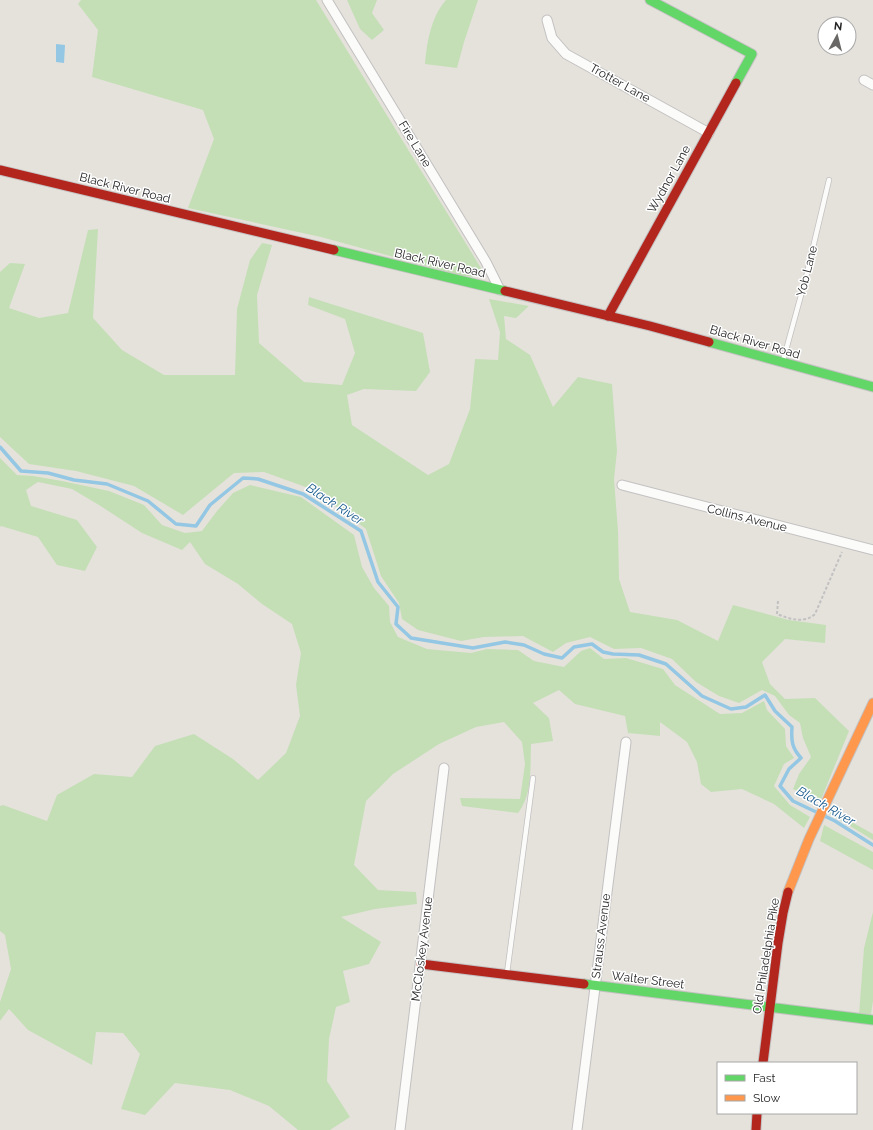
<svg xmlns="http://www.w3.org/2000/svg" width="873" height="1130" viewBox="0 0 873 1130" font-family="Raleway,sans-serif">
<rect width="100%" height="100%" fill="#e5e2dc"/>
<g fill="#c4dfb6">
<polygon points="81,0 316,0 481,268 481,274 474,277 463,276 321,237 188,208 214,139 203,110 92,77 98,30 78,4"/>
<polygon points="347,0 377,0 372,13 384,30 372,40 360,29"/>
<path d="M446,0H478L464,42L457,68L425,64C427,42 431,17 446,0Z"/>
<polygon points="98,229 93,318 122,350 164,375 235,375 237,309 250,260 262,243 272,245 257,295 259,343 304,382 342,385 355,353 345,319 308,305 309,297 423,333 430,372 416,391 364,389 347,395 352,425 428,475 449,464 470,409 475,359 498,360 500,332 489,299 529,306 516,318 504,316 506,339 530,355 553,407 578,377 612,384 617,451 614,479 618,531 619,579 630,612 677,620 718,641 733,605 789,620 826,625 825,643 785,639 762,662 770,684 785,699 815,698 849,731 820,802 793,789 799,774 811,757 803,738 800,723 789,715 775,696 762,690 739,703 719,696 696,682 672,659 641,648 614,649 590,637 566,643 553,652 523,636 484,637 461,641 418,630 402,619 399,603 381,576 366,529 314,490 264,472 234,473 183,515 134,486 76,471 29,464 0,437 0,272 10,263 25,264 9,308 39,318 68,313 88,230"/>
<path d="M0,458L17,475L33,476L62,481L109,491L144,505L162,525L185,533L202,531L217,511L233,493L250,485L301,497L354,535L362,567L374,588L389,606L390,622L398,637L427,649L471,653L487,649L518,650L534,661L564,667L581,651L590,648L604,659L626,658L663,669L675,685L720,714L742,713L764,701L767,710L785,729L786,746L794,758L784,764L774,786L790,805L810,817L804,828L774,804L742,789L711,792L701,784L697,762L687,742L660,722V736L628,733L625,716L575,704L559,690L533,703L549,718L553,741L531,744C530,767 533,794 518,813L462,806L460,798L520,799L525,764L522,742L504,722L476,727L439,744L393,774L366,801L354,865L378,890L416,892L417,904L375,909L341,917L381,942L369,964L343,971L350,1002L336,1007L329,1039L327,1081L350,1117L330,1130H298L269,1106L230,1090L175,1083L145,1115L121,1109L140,1054L123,1033L96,1032L92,1065L28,1030L9,1009L0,1021V1002L11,969L5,935L0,931V806L3,805L47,821L57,795L94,774L132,777L155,746L194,734L233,759L258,780L286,753L300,716L296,685L301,653L292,624L262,604L238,584L205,564L190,542L182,550L142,533L99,505L72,489L38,482L26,490L31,506L77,520L97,547L85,571L57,565L38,537L1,526L0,527Z"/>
<polygon points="830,810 873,834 873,840 829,813"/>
<polygon points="824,825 873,852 873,870 820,841"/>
<polygon points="873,912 873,1001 871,1014 859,1014 864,948"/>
</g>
<polygon fill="#93c7e3" points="56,44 65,45 64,63 56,62"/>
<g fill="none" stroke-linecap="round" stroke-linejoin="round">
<path stroke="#93c7e3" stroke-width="3.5" d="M0,447L21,471L48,473L74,480L107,484L148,501L176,524L196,526L210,505L243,478L258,479L303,494L361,531L378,582L398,607L396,624L411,638L473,648L505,642L524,645L544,654L562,658L574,647L592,644L603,652L613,654L639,655L666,664L702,696L731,709L746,707L765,695L775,711L792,727C791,741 792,748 801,758L789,769L780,786L793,801L835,821L873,845"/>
<defs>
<g id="lane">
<polyline points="783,361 806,277 829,180"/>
<polyline points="507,973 533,778"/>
</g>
<g id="street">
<polyline points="327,0 486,262 500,290"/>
<polyline points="547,20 552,38 566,54 709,133"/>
<polyline points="864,80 873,85"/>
<polyline points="622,485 873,550"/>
<polyline points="400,1130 444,768"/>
<polyline points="577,1130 626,742"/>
</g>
<g id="fast">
<polyline points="650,0 752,54 736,83"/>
<polyline points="334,250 505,291"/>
<polyline points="709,342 873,387"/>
<polyline points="584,984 873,1020"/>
</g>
<polyline id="slow" points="788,892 809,839 873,703"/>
<g id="jam">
<polyline points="0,170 334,250"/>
<polyline points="505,291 650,326 709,342"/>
<polyline points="608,316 736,83"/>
<polyline points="421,964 584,984"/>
<polyline points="763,1063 778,943 783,913 788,892"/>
<polyline points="756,1130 757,1113"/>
</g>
</defs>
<use href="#lane" stroke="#c3c1c1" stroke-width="6"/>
<use href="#street" stroke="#c3c1c1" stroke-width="11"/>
<use href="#fast" stroke="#c3c1c1" stroke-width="11"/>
<use href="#slow" stroke="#c3c1c1" stroke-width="11"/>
<use href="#jam" stroke="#c3c1c1" stroke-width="11"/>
<path stroke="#c2c1c1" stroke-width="2" stroke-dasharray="3 2" stroke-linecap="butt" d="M778,601L777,614C790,619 804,624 815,614L842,552"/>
<use href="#lane" stroke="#fbfbfa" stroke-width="4.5"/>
<use href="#street" stroke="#fbfbfa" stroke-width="9"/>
<use href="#fast" stroke="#63d668" stroke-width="9"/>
<use href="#slow" stroke="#ff974d" stroke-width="9"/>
<use href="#jam" stroke="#b3261e" stroke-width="9"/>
</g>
<g text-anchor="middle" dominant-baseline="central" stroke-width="3" stroke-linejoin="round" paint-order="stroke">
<g font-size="12" fill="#262626" stroke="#fff">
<text transform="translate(620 83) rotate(29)">Trotter Lane</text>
<text transform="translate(415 144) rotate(59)">Fire Lane</text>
<text transform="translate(669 179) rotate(-61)">Wydnor Lane</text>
<text transform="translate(125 188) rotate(14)">Black River Road</text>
<text transform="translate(440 263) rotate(13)">Black River Road</text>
<text transform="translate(807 271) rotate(-76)">Yob Lane</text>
<text transform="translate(755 342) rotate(16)">Black River Road</text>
<text transform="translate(747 518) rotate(14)">Collins Avenue</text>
<text transform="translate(601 936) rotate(-83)">Strauss Avenue</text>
<text transform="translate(422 949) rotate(-83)">McCloskey Avenue</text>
<text transform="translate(766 956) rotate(-81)">Old Philadelphia Pike</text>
<text transform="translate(648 980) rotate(7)">Walter Street</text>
</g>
<g font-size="13" font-style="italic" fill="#15588c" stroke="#fff">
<text transform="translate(335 504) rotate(33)">Black River</text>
<text transform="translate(826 806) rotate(30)">Black River</text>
</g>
</g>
<rect x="717" y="1062" width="140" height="52" fill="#ffffff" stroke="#a8a8a8"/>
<rect x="725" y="1075" width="20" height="6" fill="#63d668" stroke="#a8a8a8"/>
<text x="753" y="1082" font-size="12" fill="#262626">Fast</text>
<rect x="725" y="1095" width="20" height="6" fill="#ff974d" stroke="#a8a8a8"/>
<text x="753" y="1102" font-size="12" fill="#262626">Slow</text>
<g transform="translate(837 36) rotate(7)"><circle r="19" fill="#ffffff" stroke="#a8a8a8"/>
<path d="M0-3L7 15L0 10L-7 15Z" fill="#696866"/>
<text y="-6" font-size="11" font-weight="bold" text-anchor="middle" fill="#262626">N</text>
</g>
</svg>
